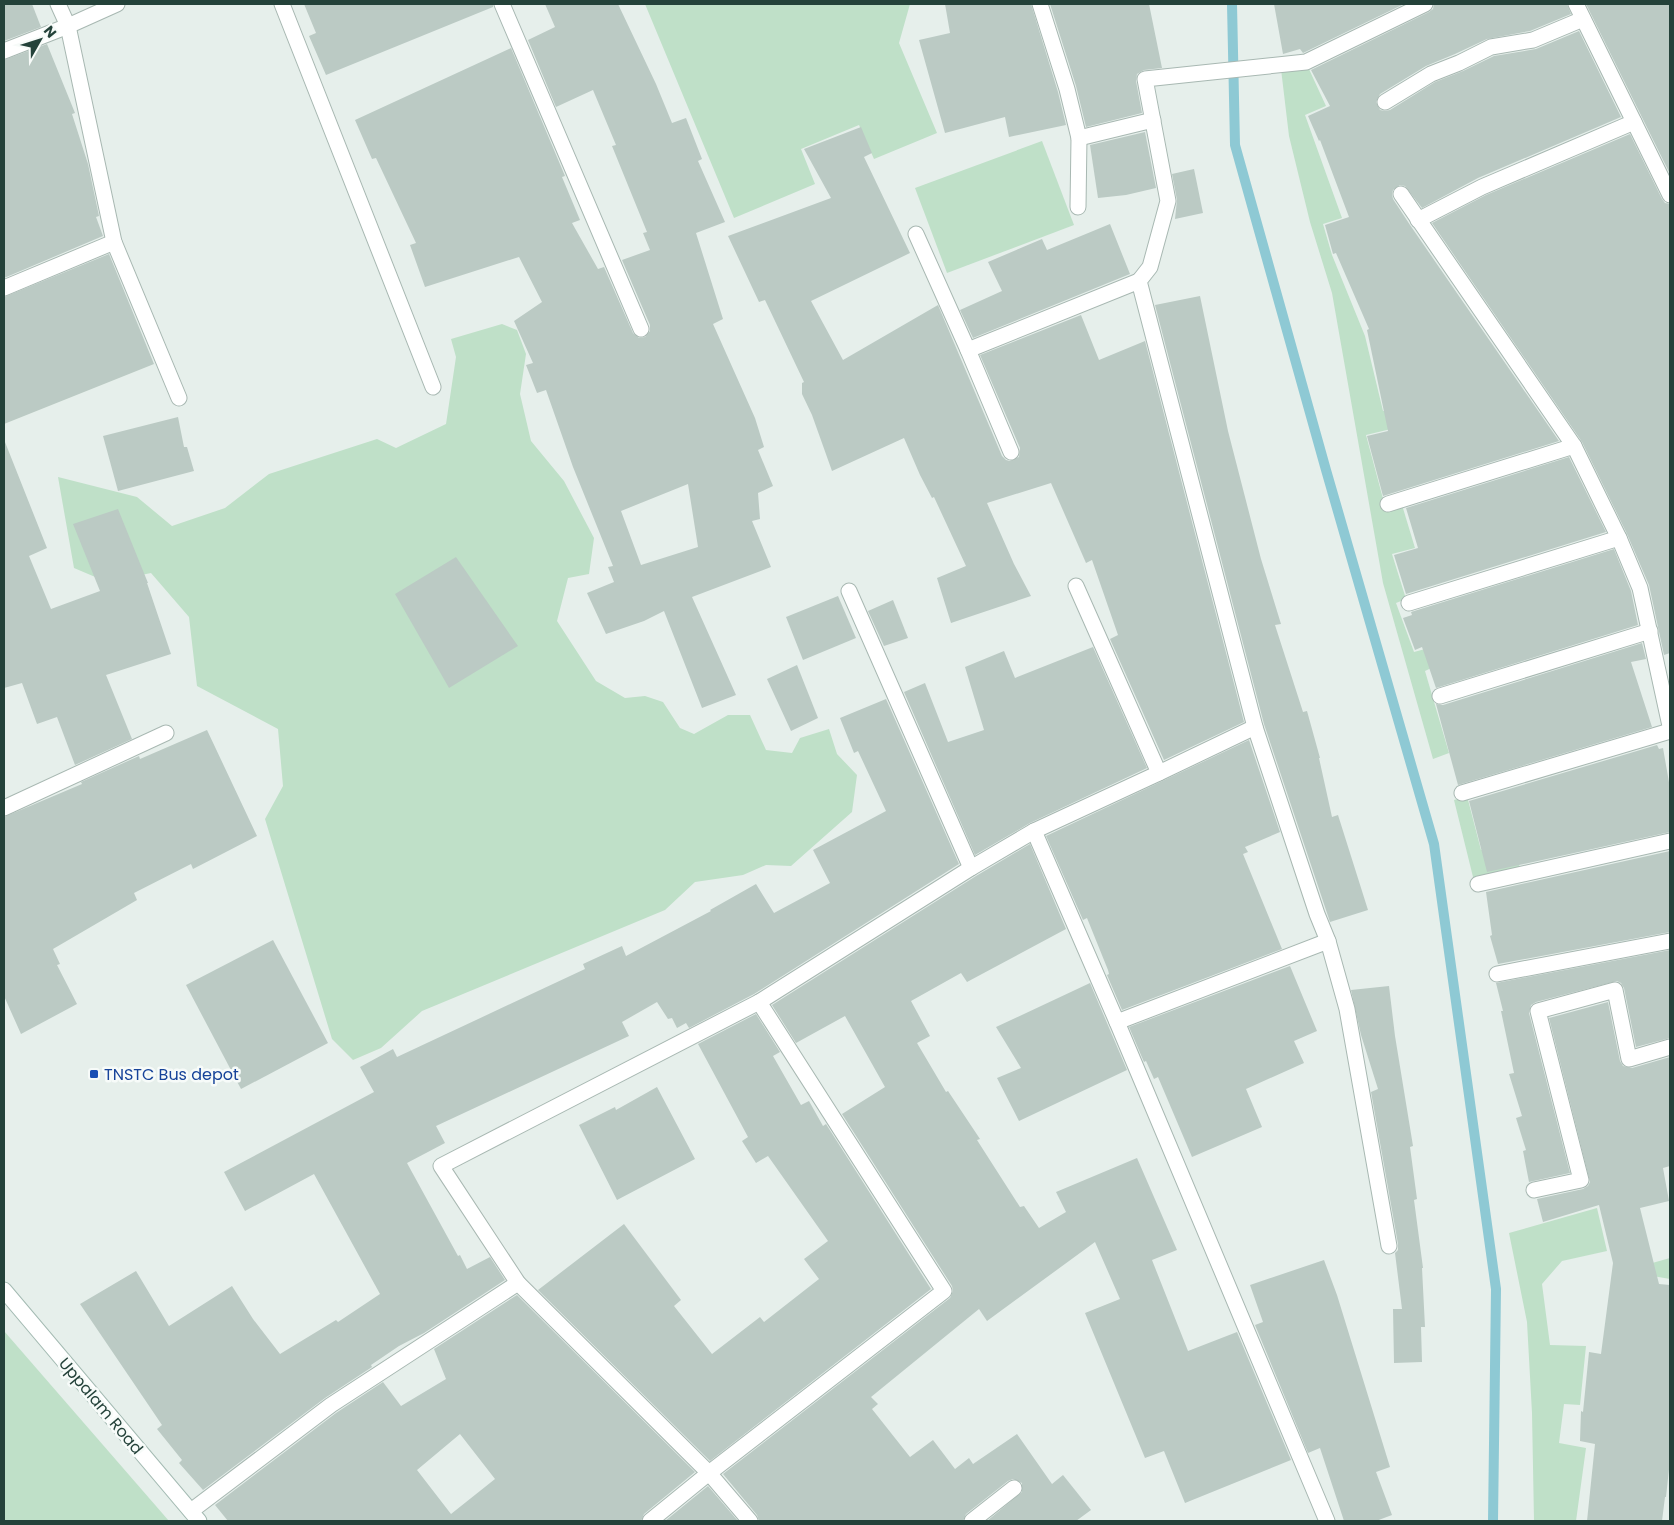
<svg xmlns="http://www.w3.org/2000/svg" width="1674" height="1525" viewBox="0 0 1674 1525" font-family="Poppins,sans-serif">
<rect width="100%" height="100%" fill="#e6efeb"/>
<g fill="#bfe0c8">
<polygon points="645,4 910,4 899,43 937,133 874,159 859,125 801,149 815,184 734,218"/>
<polygon points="1308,67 1326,106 1305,115 1342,218 1323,224 1332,255 1365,336 1383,411 1418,408 1391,429 1366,435 1386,510 1402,505 1415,548 1392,554 1406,599 1396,603 1414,652 1440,645 1444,662 1425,671 1449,753 1433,759 1383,583 1332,293 1310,222 1289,136 1281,69"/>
<polygon points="1042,141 1074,225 947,273 915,188"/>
<polygon points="502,324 517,330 526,354 520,394 531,441 564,481 594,538 589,574 568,578 557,621 596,681 625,698 645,696 663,702 680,728 694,734 728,715 750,715 766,750 792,753 800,738 829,729 837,754 857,775 852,812 791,866 766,865 743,875 695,882 665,910 422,1011 381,1048 353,1060 332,1039 265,819 283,786 278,729 197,686 189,617 151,573 107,582 74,568 58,477 137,497 172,526 225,508 269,474 377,439 396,448 446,424 456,357 451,339"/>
<polygon points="1467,796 1481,850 1512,842 1521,871 1474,881 1454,800"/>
<polygon points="1597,1208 1607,1251 1562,1261 1542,1284 1550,1345 1586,1346 1580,1405 1564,1404 1559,1443 1586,1448 1576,1521 1534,1521 1532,1413 1527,1322 1509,1233"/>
<polygon points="1670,1258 1670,1279 1624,1271"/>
<polygon points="4,1331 169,1521 4,1521"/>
</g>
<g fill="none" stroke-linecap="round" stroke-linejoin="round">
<polyline stroke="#8ec9d4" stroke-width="10" points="1232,4 1235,145 1326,470 1434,844 1496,1289 1493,1521"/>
</g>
<g fill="#bbcac4" fill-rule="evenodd">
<polygon points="4,4 32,4 41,27 4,41"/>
<polygon points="304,4 493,4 493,7 326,75 309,36 316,33"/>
<path d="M545,4H618L656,84L672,123L686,118L702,159L698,161L725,222L696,233L723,319L713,324L755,418L764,447L758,450L773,486L758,493L760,519L752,521L771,567L692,597L736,695L702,708L664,611L644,621L606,634L587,593L614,582L608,567L613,566L573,467L546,390L537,393L526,365L533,363L514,321L542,302L519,257L425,287L410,245L416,243L376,158L372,159L355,120L511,48L565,176L562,177L580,220L572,223L598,269L604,267L633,333L639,338L645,337L650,331V325L622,260L650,250L643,233L647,232L612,146L616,145L593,90L556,107L528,40L555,27ZM688,484L698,547L641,565L621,511Z"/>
<polygon points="945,4 1031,4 1058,92 1066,125 1009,137 1005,117 945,133 919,40 950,33"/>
<polygon points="1050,4 1149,4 1162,68 1144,70 1137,74 1136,81 1142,113 1086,127 1076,86"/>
<polygon points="1274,4 1404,4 1303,53 1300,49 1283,54"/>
<polygon points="1434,4 1567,4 1571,14 1530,31 1487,39 1455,54 1426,66 1380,94 1376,102 1380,110 1385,111 1390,110 1435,82 1463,71 1494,56 1536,49 1579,31 1621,117 1478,178 1422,208 1405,186 1400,185 1393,190 1392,194 1393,199 1410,225 1559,441 1383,496 1367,436 1388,431 1367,330 1369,329 1336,253 1333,254 1325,225 1349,217 1320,140 1319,141 1308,116 1330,106 1311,70 1429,12 1433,9"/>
<polygon points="1586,4 1670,4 1670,174"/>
<polygon points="47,44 75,113 72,114 88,164 99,216 96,217 103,236 4,278 4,60"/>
<polygon points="861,127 872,153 864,157 910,253 811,301 843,360 938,305 1002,456 1006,460 1010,461 1019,457 1020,448 980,355 1081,315 1099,360 1145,341 1244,722 1164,760 1110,639 1118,635 1092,560 1086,563 1051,483 987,503 1014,564 1031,596 951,623 937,578 966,566 934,497 932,498 920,475 904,438 832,471 812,415 802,394 802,383 804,382 765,300 759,302 728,236 831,198 804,149"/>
<polygon points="1145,132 1156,188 1126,195 1098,198 1090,145"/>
<polygon points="1630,134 1662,199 1665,203 1670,204 1670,653 1664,655 1649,585 1627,534 1582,442 1432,223 1486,195"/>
<polygon points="1194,169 1203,213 1175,219 1177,200 1172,174"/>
<polygon points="1110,224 1130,274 973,338 960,310 1002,291 988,262 1042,239 1047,250"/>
<polygon points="109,254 154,364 4,424 4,297"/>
<polygon points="1200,296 1228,431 1261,559 1281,624 1275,625 1303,712 1307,711 1320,758 1319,758 1332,817 1338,815 1368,910 1330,922 1264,724 1155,305"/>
<polygon points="178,417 184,447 187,447 194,471 118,491 103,436"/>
<polygon points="4,442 5,442 47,548 29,556 51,609 100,591 73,524 118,509 148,583 147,583 171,654 106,675 132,739 75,765 57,717 37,724 22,683 4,688"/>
<polygon points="1569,457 1606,532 1406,594 1394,555 1418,548 1406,508"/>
<polygon points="1614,549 1631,591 1638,625 1436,688 1422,647 1415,650 1403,618 1412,615 1411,612"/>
<polygon points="456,557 518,646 449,688 395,594"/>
<polygon points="838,596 856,638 803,660 786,617"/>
<polygon points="893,600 908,638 884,646 868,611"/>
<polygon points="1642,643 1646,659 1631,662 1652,727 1458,785 1436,704 1443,705"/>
<polygon points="1093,647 1147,768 1030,823 975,855 904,692 925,683 948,742 984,730 965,667 1004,651 1015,678"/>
<polygon points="797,665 818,718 791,731 767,679"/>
<polygon points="886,699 959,864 754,994 689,1028 686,1023 677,1028 672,1018 668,1019 657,1002 622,1022 629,1036 436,1126 445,1143 407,1163 458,1256 460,1255 467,1269 490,1257 505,1280 424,1333 399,1346 371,1365 372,1367 325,1398 203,1490 179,1463 182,1460 157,1429 162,1425 80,1304 136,1271 169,1326 232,1286 253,1319 280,1354 336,1320 338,1322 380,1294 314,1174 245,1211 224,1172 374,1092 360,1067 393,1049 397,1057 585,969 583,964 622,946 626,956 711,911 710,910 756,884 774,913 830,883 813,850 886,811 858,751 854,753 840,718"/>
<polygon points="207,730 257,836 193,869 191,864 134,893 137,900 53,949 60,964 57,965 77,1004 21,1034 4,996 4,817 82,784 81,782 139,756 140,759"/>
<polygon points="1249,740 1280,832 1245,847 1248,852 1243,854 1282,949 1122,1010 1107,975 1109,974 1108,970 1087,918 1083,920 1046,836"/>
<polygon points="1657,745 1659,749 1663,748 1670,788 1670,832 1487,872 1469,801"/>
<polygon points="1030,844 1066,929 967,982 961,973 911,1001 930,1036 917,1043 946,1092 948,1091 980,1139 977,1140 1020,1207 1024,1206 1039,1228 1066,1212 1056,1192 1137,1158 1177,1250 1152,1260 1188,1351 1237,1332 1291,1460 1185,1503 1164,1451 1145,1458 1085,1313 1120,1299 1095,1242 987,1321 979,1309 871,1397 878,1404 872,1409 910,1457 933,1440 955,1469 969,1458 973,1464 1017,1434 1052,1484 1063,1475 1091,1510 1076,1521 987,1521 1022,1492 1022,1483 1013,1479 1008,1481 966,1514 963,1521 759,1521 757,1515 723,1474 950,1298 953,1291 952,1286 842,1114 885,1087 845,1016 796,1043 772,1005 976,876"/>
<polygon points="1670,851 1670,932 1498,964 1490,936 1492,935 1486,892"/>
<polygon points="273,940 328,1043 241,1089 186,985"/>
<polygon points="1670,950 1670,1038 1636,1047 1624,988 1621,983 1617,981 1536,1002 1531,1005 1529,1013 1570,1173 1529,1182 1523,1151 1526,1150 1516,1118 1522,1116 1509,1074 1514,1073 1501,1011 1503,1011 1496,983"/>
<polygon points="1290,966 1317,1031 1294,1041 1304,1063 1246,1089 1262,1127 1192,1157 1158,1077 1154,1079 1146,1061 1144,1062 1129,1027"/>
<polygon points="1090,983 1127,1070 1019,1121 997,1078 1021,1068 996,1027"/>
<polygon points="1389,986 1395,1036 1413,1146 1410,1147 1417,1199 1414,1200 1423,1268 1422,1268 1425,1327 1421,1327 1422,1362 1394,1363 1393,1309 1402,1309 1395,1253 1398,1250 1398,1244 1371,1092 1378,1089 1361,1035 1351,990"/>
<polygon points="1608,1002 1620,1061 1623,1066 1632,1068 1670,1057 1670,1166 1663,1168 1669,1201 1640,1208 1659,1284 1670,1285 1670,1460 1666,1497 1665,1497 1662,1521 1587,1521 1595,1444 1580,1441 1581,1411 1583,1412 1589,1352 1601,1354 1613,1263 1599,1205 1543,1222 1537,1199 1583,1189 1588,1186 1590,1182 1549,1018"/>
<polygon points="756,1014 780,1052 773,1056 801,1105 809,1101 823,1126 826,1124 931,1289 710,1461 538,1290 624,1224 681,1300 674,1306 712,1354 760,1317 764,1322 819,1279 804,1259 828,1241 768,1156 756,1163 742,1141 748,1137 698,1044"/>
<polygon points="657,1087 695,1159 617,1200 579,1125 615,1107 616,1110"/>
<polygon points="1324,1260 1337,1295 1390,1467 1376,1472 1392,1515 1376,1521 1344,1521 1320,1448 1308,1453 1255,1325 1263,1322 1250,1285"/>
<path d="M517,1295L695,1472L644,1514L641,1521H228L215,1505L336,1413L383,1382L401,1406L446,1379L434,1349ZM460,1434L495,1479L451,1514L417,1470Z"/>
<polygon points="708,1486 738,1521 665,1521"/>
</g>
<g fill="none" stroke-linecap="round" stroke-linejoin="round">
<defs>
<g id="street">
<polyline points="58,4 68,26 114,242 179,398"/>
<polyline points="282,4 433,387"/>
<polyline points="502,4 641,329"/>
<polyline points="1040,4 1067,89 1079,138 1078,207"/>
<polyline points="1576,4 1670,195"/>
<polyline points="4,51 68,26 117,4"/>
<polyline points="1385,102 1431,74 1459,63 1491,47 1533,40 1583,19"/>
<polyline points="1079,138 1153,120"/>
<polyline points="1401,194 1574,446 1619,538 1640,588 1670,726"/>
<polyline points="1418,220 1482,187 1634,122"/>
<polyline points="916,234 968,350 1011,452"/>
<polyline points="4,288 114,242"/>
<polyline points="968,350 1139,281"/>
<polyline points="1388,504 1574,446"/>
<polyline points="1076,586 1159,773"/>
<polyline points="849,591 971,868"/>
<polyline points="1409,603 1619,538"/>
<polyline points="1440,696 1650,631"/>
<polyline points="1462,793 1670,731"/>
<polyline points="4,808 166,733"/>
<polyline points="1034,831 1117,1022 1327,1521"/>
<polyline points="1478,884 1670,841"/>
<polyline points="1497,974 1670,941"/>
<polyline points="1117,1022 1328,941"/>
<polyline points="1534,1190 1581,1180 1538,1011 1615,990 1629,1059 1670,1047"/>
<polyline points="1389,1246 1347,1009 1328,941 1317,914 1255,727 1139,281 1150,267 1168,201 1145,79 1306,62 1425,4"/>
<polyline points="191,1511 331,1405 518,1283"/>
<polyline points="650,1521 709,1473 944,1291 759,1002"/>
<polyline points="750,1521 709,1473 518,1283 441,1166 759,1002 971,868 1034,831 1159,773 1255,727"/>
<polyline points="972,1521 1014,1488"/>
</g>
<polyline id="secondary" points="4,1290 199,1521"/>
</defs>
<use href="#street" stroke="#a8b8b2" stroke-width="17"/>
<use href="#secondary" stroke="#a4bbb3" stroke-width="17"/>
<use href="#street" stroke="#fff" stroke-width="15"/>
<use href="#secondary" stroke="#fff" stroke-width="15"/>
</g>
<rect fill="#1a4fb4" stroke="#f7fbf9" stroke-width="2" x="89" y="1069" width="10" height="10" rx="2.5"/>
<g text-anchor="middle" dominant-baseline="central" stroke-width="5" stroke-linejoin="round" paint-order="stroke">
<g font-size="16" fill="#164399" stroke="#f7fbf9" text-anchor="start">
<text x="104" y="1074">TNSTC Bus depot</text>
</g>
<g font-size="16" fill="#24423a" stroke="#f7fbf9">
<text transform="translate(101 1406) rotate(50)">Uppalam Road</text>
</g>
</g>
<rect width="1674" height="1525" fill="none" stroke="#24423a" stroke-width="10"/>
<g transform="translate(40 40) rotate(51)" stroke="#f7fbf9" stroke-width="4" paint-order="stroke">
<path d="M0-4L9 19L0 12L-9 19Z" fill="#24423a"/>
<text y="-8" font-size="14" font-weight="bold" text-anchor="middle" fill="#24423a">N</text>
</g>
</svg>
